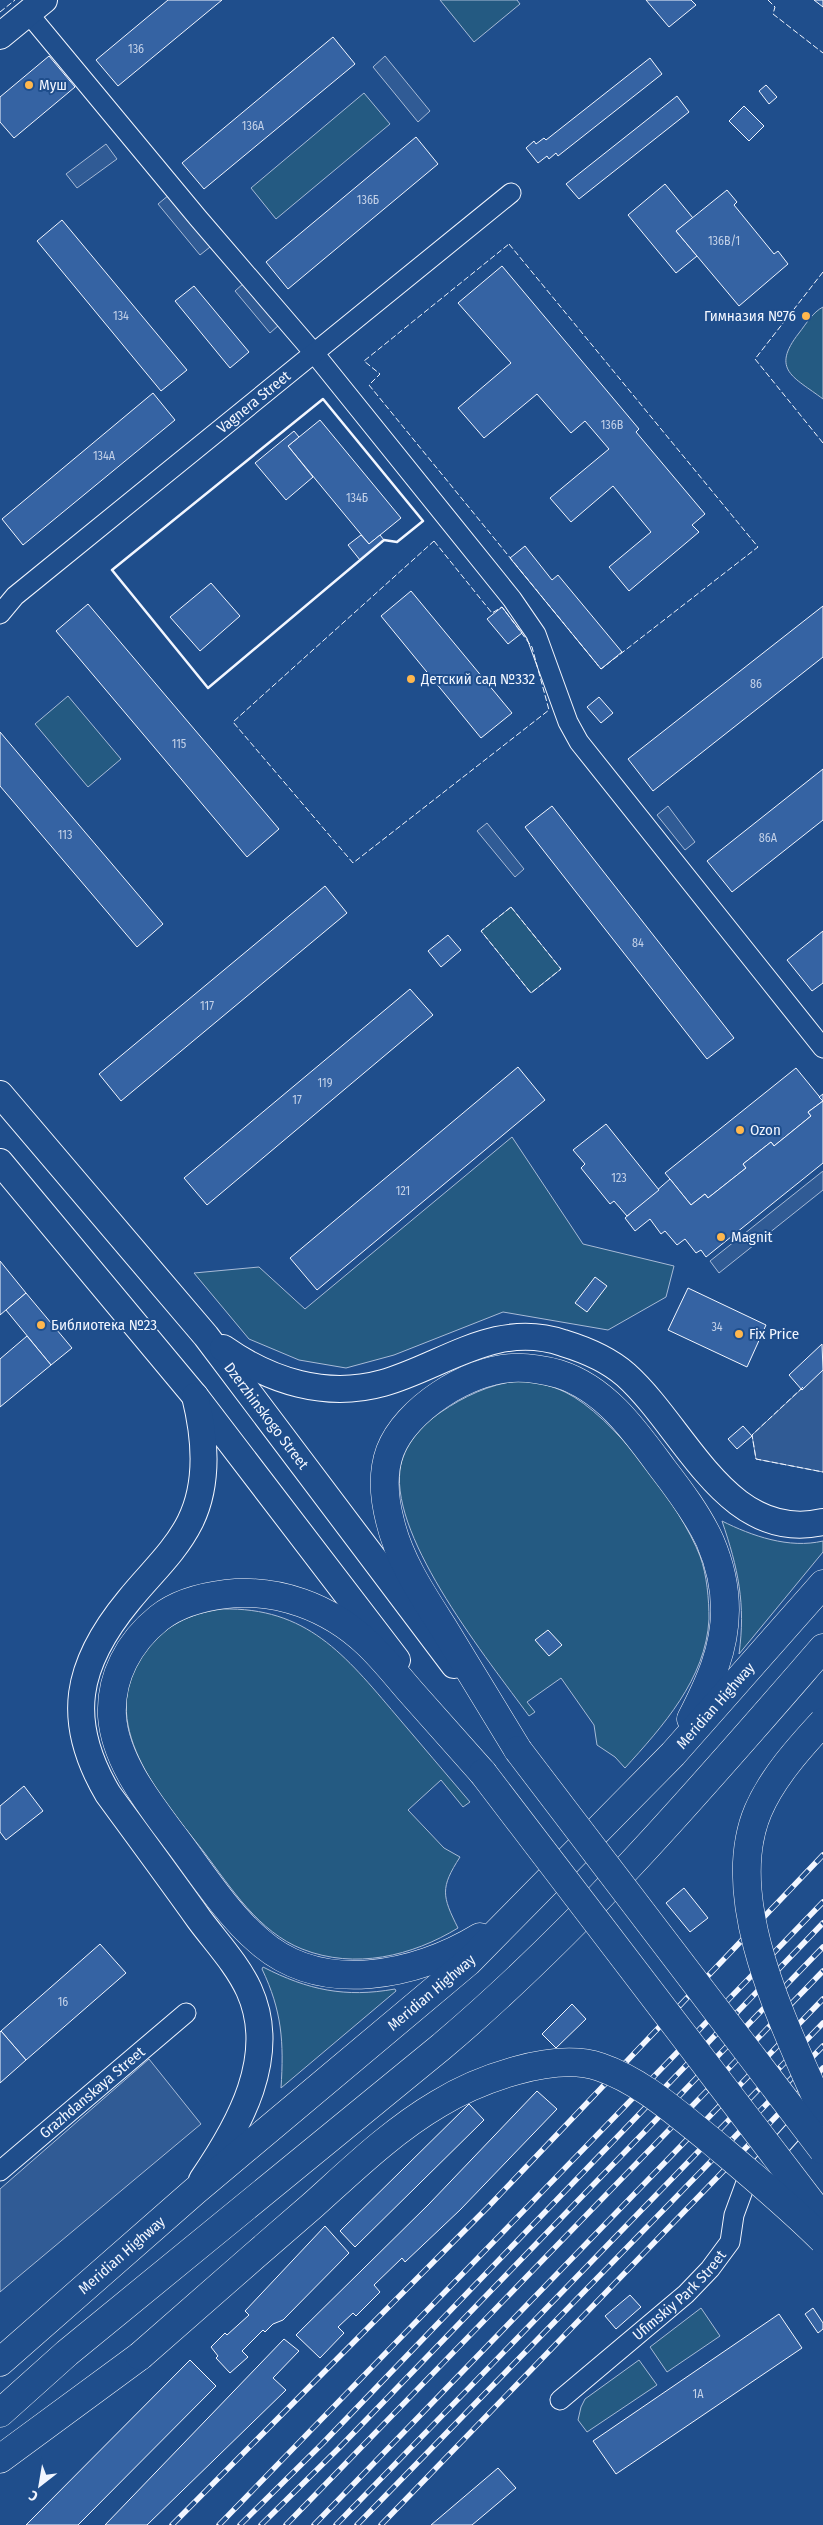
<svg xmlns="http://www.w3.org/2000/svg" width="823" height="2525" viewBox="0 0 823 2525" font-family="'Fira Sans Condensed',sans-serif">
<rect width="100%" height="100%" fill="#1f4e8c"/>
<g fill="#245a82" stroke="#a8bbd7">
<polygon points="440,0 517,0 520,4 474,42"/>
<polygon points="364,93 390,124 276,219 251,188"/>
<path d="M823,307V399C794,377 770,370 799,333C806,324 813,312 823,307Z"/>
<polygon points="68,696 121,759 88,787 35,724"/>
<polygon points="511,907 561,969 531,993 481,931"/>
<polygon points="512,1137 583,1244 674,1266 666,1297 608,1330 503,1312 394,1355 346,1368 299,1360 249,1339 194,1273 259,1267 305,1309"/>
<path d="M517,1381C534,1381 550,1385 565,1392C613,1415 681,1507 700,1556C707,1575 709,1600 709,1619C706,1679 662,1727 625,1768L615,1757L597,1745L594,1725L561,1678L527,1702L535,1712L529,1716C489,1661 391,1540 400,1470C403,1446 422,1425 441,1412C463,1397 490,1384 517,1381Z"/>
<path d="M722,1521C752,1536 789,1549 823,1541V1552L739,1654C746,1604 738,1568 722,1521Z"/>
<path d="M222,1609C307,1607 345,1655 396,1715C421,1744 445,1773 470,1802L463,1807L441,1780L408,1810L444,1848L460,1857C440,1888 442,1896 458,1928C412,1956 355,1970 302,1949C259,1932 231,1888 204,1852C161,1797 93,1722 145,1652C165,1625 189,1614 222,1609Z"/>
<path d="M263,1967C308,1990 345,1998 395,1989L396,1991L281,2088C284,2042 282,2011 262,1969Z"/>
<polygon points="701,2308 720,2336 667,2372 650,2347"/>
<polygon points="639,2360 657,2385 587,2432 578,2420 581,2407 585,2399"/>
</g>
<g fill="#305b95" stroke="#a8bbd7">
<polygon points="385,56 430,111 418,122 373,67"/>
<polygon points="106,144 117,159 77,188 66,174"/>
<polygon points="169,195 210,247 200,255 158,204"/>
<polygon points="244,283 279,325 270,333 235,291"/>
<polygon points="668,806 695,842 685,850 657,815"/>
<polygon points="487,823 524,869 515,877 477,831"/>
<polygon points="823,1171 823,1190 719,1273 710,1261"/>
<polygon points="823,1369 823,1472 756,1459 752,1435"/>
<polygon points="149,2059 201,2124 0,2292 0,2189"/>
</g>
<g fill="#3563a3" stroke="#f2f6ff">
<polygon points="168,0 222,0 118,86 96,60"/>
<polygon points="646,0 691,0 696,5 669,27"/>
<polygon points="814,0 823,0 823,7"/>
<polygon points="333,37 355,64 204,189 182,163"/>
<polygon points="49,56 75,87 14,138 0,122 0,97"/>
<polygon points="650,58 662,74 558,156 556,153 549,159 547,156 538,163 526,148 534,141 536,144 544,138 546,140"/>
<polygon points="766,85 777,97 769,104 759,91"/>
<polygon points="677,96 689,112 579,199 566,184"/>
<polygon points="744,106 764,126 749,141 729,121"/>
<polygon points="416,137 438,164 288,289 266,262"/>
<polygon points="665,184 693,218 676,231 697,256 676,273 628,215"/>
<polygon points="727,190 737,202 734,205 774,254 778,251 788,264 739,306 676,231"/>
<polygon points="62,220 187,370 161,391 37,241"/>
<polygon points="502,266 639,429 636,432 705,514 692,525 699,532 629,591 609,567 651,532 613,486 571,522 550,498 609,449 585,421 571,433 537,394 484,438 458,408 511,363 458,303"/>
<polygon points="194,286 249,352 230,368 175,301"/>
<polygon points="153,393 175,420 23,545 2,519"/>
<polygon points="320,420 401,518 369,544 288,446"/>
<polygon points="294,431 299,437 288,446 313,477 286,500 255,463"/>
<polygon points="361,535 369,544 380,535 384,540 360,560 348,545"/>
<polygon points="525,546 552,580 558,575 622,652 601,669 510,558"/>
<polygon points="211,583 240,616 200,651 170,617"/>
<polygon points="411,591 512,713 481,738 381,616"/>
<polygon points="88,604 279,829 247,857 56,631"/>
<polygon points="823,606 823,657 653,791 628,759"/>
<polygon points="502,607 522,633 508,644 487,619"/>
<polygon points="599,697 613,713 601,723 587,707"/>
<polygon points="0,732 163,924 137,947 0,786"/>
<polygon points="823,769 823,820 732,892 707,861"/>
<polygon points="552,806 734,1038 707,1059 525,827"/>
<polygon points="325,886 347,913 121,1101 99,1074"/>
<polygon points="823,931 823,983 812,991 787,960"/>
<polygon points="448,935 461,950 441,967 428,951"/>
<polygon points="410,989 433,1015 207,1205 184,1178"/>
<polygon points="518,1067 545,1100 317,1290 290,1258"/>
<polygon points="796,1068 823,1101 808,1112 811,1116 774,1146 771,1142 743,1164 746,1168 708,1198 705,1194 691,1205 665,1173"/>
<polygon points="823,1094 823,1163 706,1257 701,1250 696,1253 685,1239 677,1245 665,1231 661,1234 650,1219 635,1231 625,1218 670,1179 691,1205 705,1194 708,1198 746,1168 743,1164 771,1142 774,1146 811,1116 808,1112 823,1101 819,1097"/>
<polygon points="606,1124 659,1190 627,1216 614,1201 610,1204 581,1168 585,1164 573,1150"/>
<polygon points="0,1261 26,1293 0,1315"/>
<polygon points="595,1277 607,1286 587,1312 575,1303"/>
<polygon points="688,1288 766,1325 747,1367 668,1330"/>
<polygon points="26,1293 72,1348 51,1365 6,1310"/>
<polygon points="27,1336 51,1365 0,1407 0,1359"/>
<polygon points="822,1344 823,1370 802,1390 789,1375"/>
<polygon points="743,1426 752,1436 737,1449 728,1439"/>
<polygon points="548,1630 562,1645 549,1656 535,1640"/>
<polygon points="24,1786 43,1811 6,1840 0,1832 0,1806"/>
<polygon points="684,1888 708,1918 690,1932 666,1903"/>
<polygon points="100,1944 126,1973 26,2060 1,2031"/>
<polygon points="572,2004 586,2019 556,2048 542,2034"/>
<polygon points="1,2031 26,2060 0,2083 0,2032"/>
<polygon points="537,2091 557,2109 460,2210 405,2262 402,2258 374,2285 380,2292 356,2316 353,2313 338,2327 344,2333 320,2358 296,2335 429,2204"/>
<polygon points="469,2104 484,2120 355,2247 340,2231"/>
<polygon points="325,2226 349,2253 283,2320 273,2324 265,2332 263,2330 242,2351 248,2357 230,2373 216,2358 218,2356 211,2347 225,2333 227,2335 249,2315 245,2311"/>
<polygon points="630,2295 641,2307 616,2329 605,2316"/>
<polygon points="813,2308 823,2323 823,2329 818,2333 805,2314"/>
<polygon points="779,2314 802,2348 616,2474 593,2441"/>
<polygon points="284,2339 299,2351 273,2378 286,2390 147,2525 105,2525"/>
<polygon points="190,2360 216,2386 78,2525 26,2525"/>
<polygon points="498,2468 516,2488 472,2525 431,2525"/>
</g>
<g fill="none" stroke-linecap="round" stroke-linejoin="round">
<defs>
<g id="street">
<polyline points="28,13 198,218 314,353 512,599 536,634 568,722 579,742 823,1048"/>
<path id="s1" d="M0,614L15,596L511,193"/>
<path id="s2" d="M0,2171L186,2013"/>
<path id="s3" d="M560,2400L686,2294L710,2269L730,2242L734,2215L745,2185L809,2114"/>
</g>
<g id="secondary">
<polyline points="0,36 44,0"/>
<path id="s4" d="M0,1094L206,1336L454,1665"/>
<polyline points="0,1162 195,1396 397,1660"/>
<path d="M223,1348C270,1381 326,1399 383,1383C443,1366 496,1320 563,1343C586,1350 608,1359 626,1375C686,1429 727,1544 823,1522"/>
<path d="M195,1396C205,1436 209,1484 190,1522C175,1552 149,1575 129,1600C76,1664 64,1720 108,1794C138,1835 169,1877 199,1919C216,1942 237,1964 249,1990C279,2056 239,2126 202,2180"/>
</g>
<g id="primary">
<path d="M518,1750C493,1709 468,1668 443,1627C422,1594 399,1560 390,1521C384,1498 382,1473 390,1451C406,1409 468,1370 512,1368C527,1367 544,1370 559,1374C606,1389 635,1431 663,1469C680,1491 698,1515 710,1541C719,1562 725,1587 725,1610C725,1650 709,1684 691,1719"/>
<path d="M480,1937C416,1976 321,1996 259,1941C227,1914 200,1871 175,1838C149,1803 115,1761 112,1716C110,1677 129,1642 159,1618C178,1603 201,1597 226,1594C277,1588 329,1607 367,1643C383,1658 397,1676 411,1692C435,1719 459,1746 483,1773"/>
<path id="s5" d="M0,2362L195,2191L468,1962L673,1754L823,1584"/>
<path d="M0,2413L67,2353L441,2047C582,1928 703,1786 823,1648"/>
<polyline points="0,2459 140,2356"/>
</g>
</defs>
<use href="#street" stroke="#f2f6ff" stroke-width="21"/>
<use href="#secondary" stroke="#f2f6ff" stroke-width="28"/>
<use href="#primary" stroke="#f2f6ff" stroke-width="29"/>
<use href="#street" stroke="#1f4e8c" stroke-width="19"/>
<use href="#secondary" stroke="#1f4e8c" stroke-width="26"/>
<use href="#primary" stroke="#1f4e8c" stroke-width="28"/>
<defs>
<g id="rail">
<polyline points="172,2525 488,2207 823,1855"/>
<polyline points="219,2525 823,1902"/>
<polyline points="240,2525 322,2444 823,1923"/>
<polyline points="261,2525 339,2448 823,1947"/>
<polyline points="286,2525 823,1971"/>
<polyline points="314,2525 823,1999"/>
<polyline points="336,2525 823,2023"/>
<polyline points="357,2525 823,2046"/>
<polyline points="381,2525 823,2068"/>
</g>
</defs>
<use href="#rail" stroke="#f2f6ff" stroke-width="5.5"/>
<use href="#rail" stroke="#1f4e8c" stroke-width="4" stroke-dasharray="11" stroke-linecap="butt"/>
<defs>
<g id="primary-bridge">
<path d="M823,1722C799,1748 772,1778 758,1811C720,1901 787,2029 823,2113"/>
<polyline points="518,1750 823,2150"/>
<polyline points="483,1773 823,2218"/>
<path d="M140,2356C198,2305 255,2255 313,2205C352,2170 392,2131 438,2104C477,2080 554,2051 600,2067C641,2081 675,2112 709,2139C748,2172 787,2204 823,2240"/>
</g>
</defs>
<use href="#primary-bridge" stroke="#f2f6ff" stroke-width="29" stroke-linecap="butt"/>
<use href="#primary-bridge" stroke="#1f4e8c" stroke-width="28"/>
<g stroke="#f2f6ff" stroke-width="1" stroke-dasharray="6 2.5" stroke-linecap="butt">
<polyline points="768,0 775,7 773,14 823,53"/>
<polyline points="0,12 15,0"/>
<polygon points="509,244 758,547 601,669 369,385 380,374 364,361"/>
<polyline points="823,272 755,359 823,443"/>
<polygon points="434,541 492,613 502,607 532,647 549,710 353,863 233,722"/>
<polygon points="511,907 561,969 531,993 481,931"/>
<polyline points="803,1387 752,1435 756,1459 823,1472"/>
</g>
<polygon stroke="#f2f6ff" stroke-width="2.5" points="323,399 423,521 397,542 384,540 208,688 112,570"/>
</g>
<g fill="#ffb74d" stroke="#1f4e8c" stroke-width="2">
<circle cx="29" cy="85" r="5"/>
<circle cx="806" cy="316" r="5"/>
<circle cx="411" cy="679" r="5"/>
<circle cx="740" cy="1130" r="5"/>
<circle cx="721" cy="1237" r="5"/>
<circle cx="41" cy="1325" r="5"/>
<circle cx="739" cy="1334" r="5"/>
</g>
<g text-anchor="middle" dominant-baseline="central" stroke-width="4" stroke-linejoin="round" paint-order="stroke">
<g font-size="12" fill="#c3d1e8">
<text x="136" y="49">136</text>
<text x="253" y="126">136А</text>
<text x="368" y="200">136Б</text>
<text x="724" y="241">136В/1</text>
<text x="121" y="316">134</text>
<text x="612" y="425">136В</text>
<text x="104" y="456">134А</text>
<text x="357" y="498">134Б</text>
<text x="756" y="684">86</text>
<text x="179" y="744">115</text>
<text x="65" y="835">113</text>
<text x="768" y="838">86А</text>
<text x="638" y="943">84</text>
<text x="207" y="1006">117</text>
<text x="325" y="1083">119</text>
<text x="297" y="1100">17</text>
<text x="619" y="1178">123</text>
<text x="403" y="1191">121</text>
<text x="717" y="1327">34</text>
<text x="63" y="2002">16</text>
<text x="698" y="2394">1А</text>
</g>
<g font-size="15" fill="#f2f6ff" stroke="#1f4e8c" text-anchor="start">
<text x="39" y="85">Муш</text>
<text x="796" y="316" text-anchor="end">Гимназия №76</text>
<text x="421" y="679">Детский cад №332</text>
<text x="750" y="1130">Ozon</text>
<text x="731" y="1237">Magnit</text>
<text x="51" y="1325">Библиотека №23</text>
<text x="749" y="1334">Fix Price</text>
</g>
<g font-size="15" fill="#f2f6ff" stroke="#1f4e8c">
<text stroke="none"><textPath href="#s1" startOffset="331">Vagnera Street</textPath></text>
<text stroke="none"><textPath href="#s4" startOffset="418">Dzerzhinskogo Street</textPath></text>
<text stroke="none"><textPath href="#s5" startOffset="972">Meridian Highway</textPath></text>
<text stroke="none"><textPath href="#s5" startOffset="568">Meridian Highway</textPath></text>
<text stroke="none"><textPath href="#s2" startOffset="121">Grazhdanskaya Street</textPath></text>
<text stroke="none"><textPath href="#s5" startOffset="162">Meridian Highway</textPath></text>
<text stroke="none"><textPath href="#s3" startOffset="159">Ufimskiy Park Street</textPath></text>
</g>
</g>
<g transform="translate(40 2485) rotate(211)" stroke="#1f4e8c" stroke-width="4" paint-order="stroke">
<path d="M0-4L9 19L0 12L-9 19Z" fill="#f2f6ff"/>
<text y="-8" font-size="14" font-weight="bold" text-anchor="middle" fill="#f2f6ff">С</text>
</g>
</svg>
